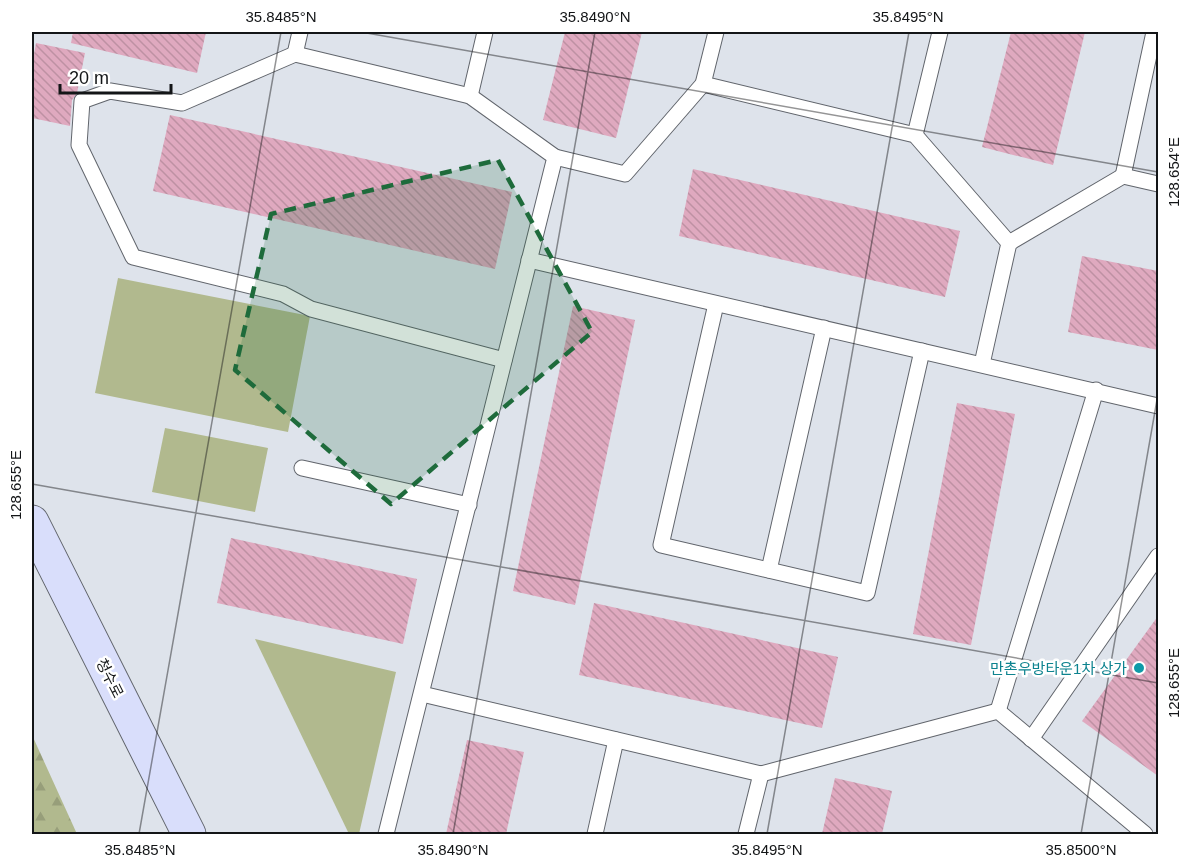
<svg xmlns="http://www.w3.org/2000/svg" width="1190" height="866" viewBox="0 0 1190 866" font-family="Arial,'Noto Sans KR',sans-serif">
<defs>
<pattern id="forest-firs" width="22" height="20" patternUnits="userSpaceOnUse" patternTransform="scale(1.5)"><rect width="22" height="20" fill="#b1b98e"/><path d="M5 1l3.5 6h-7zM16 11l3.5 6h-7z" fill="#979e7a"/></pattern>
<pattern id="building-back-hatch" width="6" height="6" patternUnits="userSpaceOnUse" patternTransform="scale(1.5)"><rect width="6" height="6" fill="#dfa9bf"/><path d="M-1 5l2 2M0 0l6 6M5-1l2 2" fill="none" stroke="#be91a3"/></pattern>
</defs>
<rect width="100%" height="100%" fill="#dee3eb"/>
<polygon fill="url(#forest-firs)" points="32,735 77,834 32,834"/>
<g fill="#b1b98e">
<polygon points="118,278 310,316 288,432 95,393"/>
<polygon points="165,428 268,448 255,512 152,492"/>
<polygon points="255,639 396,672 359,834 349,834"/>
</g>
<g fill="url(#building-back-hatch)">
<polygon points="73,32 206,32 197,73 71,43"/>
<polygon points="565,32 642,32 616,138 543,120"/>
<polygon points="1011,32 1085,32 1053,165 982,147"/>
<polygon points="36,43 85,53 77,93 72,100 70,126 32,118 32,65"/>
<polygon points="170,115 512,192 495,269 153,191"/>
<polygon points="693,169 960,231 945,297 679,236"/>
<polygon points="1082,256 1158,271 1158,350 1068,332"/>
<polygon points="573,306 635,320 575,605 513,591"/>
<polygon points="957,403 1015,414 971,645 913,634"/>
<polygon points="231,538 417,579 403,644 217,603"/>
<polygon points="594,603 838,657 822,728 579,675"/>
<polygon points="1158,616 1158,776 1082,721"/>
<polygon points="467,740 524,752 506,834 446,834"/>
<polygon points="835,778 892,791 882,834 822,834"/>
</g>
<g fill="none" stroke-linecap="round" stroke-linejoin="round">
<defs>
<g id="lane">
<polyline points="300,32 295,54 470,96 555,157 386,834"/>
<polyline points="295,54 182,103 110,91 82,101 79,145 133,257 283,294 311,309 504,360"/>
<polyline points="703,84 915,135 1009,243 982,364"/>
<polyline points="470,96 485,32"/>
<polyline points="915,135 940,32"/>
<polyline points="555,157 625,174 703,84 716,32"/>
<polyline points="1123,176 1154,32"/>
<polyline points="1009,243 1123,176 1158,184"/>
<polyline points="529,260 1158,406"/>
<polyline points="716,304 661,545 867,593 922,351"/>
<polyline points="302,468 469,505"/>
<polyline points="769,570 824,328"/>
<polyline points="422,694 761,774 998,711 1145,834"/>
<polyline points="998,711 1096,390"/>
<polyline points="1031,739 1158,556"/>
<polyline points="595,834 616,740"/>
<polyline points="746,834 761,774"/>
</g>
<polyline id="secondary" points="32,522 189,834"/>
</defs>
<use href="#lane" stroke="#61656c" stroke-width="17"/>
<use href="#secondary" stroke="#61656c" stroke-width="35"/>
<use href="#lane" stroke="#fff" stroke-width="15"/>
<use href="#secondary" stroke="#d9defb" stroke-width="33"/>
</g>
<path fill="#1e6b3b" fill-opacity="0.2" stroke="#1e6b3b" stroke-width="4.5" stroke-dasharray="12 8" stroke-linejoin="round" d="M498,160L592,332L391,504L235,370L271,214Z"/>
<path fill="none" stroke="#131517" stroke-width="1.5" stroke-opacity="0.45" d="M361,32L1158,172M32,484L1158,683M139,834L281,32M453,834L595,32M767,834L909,32M1081,834L1158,394"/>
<circle fill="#0f9aa8" stroke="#fff" stroke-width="2" cx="1139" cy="668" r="6"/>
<g text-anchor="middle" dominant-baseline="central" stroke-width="5" stroke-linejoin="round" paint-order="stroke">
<g font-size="15" fill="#0d838f" stroke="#fff" text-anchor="end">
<text x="1127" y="668">만촌우방타운1차 상가</text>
</g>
<g font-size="15" fill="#131517" stroke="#fff">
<text transform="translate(110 678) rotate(63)">청수로</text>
</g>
</g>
<rect width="1190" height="866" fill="none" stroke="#ffffff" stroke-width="66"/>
<path d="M60 84v9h111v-9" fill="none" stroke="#131517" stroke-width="3"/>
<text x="69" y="84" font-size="18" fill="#131517" stroke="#ffffff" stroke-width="4.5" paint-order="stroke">20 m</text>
<rect x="33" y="33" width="1124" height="800" fill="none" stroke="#131517" stroke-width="2"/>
<g font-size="15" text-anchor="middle" fill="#131517">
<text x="281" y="22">35.8485°N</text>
<text x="595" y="22">35.8490°N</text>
<text x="908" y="22">35.8495°N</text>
<text transform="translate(1174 172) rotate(-90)" y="5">128.654°E</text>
<text transform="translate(16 485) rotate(-90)" y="5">128.655°E</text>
<text transform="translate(1174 683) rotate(-90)" y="5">128.655°E</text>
<text x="140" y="855">35.8485°N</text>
<text x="453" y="855">35.8490°N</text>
<text x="767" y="855">35.8495°N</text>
<text x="1081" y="855">35.8500°N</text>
</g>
</svg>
